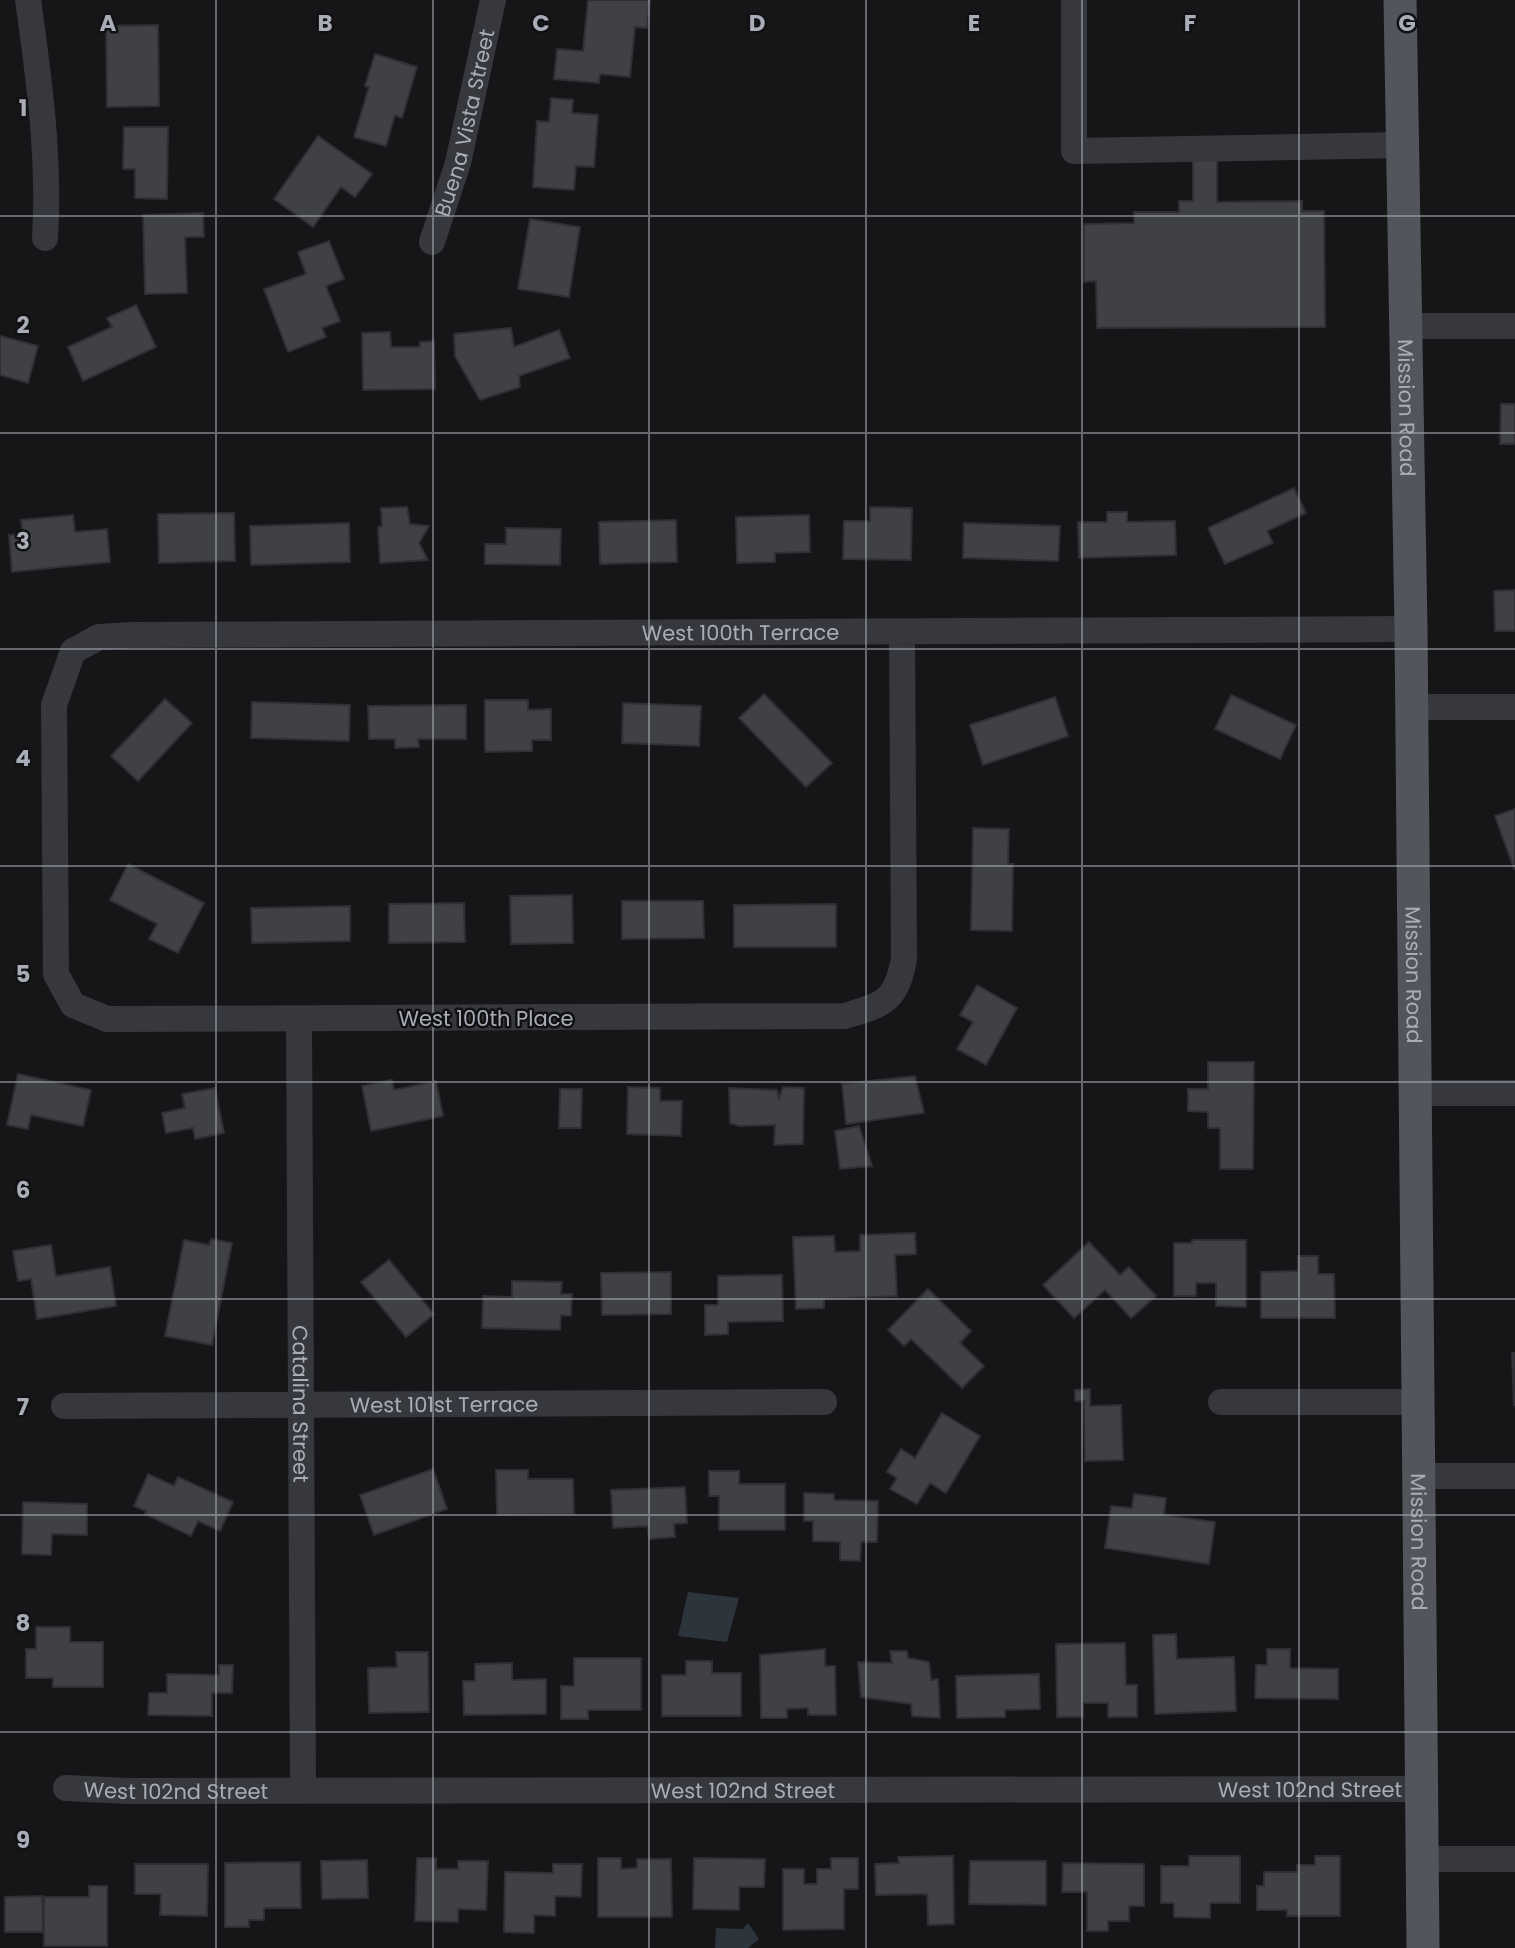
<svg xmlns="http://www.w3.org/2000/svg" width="1515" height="1948" viewBox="0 0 1515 1948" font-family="Poppins,sans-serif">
<rect width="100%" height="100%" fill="#161618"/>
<g fill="#2c353c">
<polygon points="688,1592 739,1598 727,1642 678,1636"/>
<polygon points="748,1923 759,1939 748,1948 715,1948 716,1928 743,1929"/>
</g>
<g fill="#404145" stroke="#303034" stroke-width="2">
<polygon points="588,0 650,0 647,28 635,27 630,77 600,74 599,83 554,79 557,49 583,51"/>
<polygon points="158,25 159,106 107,107 106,26"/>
<polygon points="375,54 417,67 402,118 395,115 386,146 354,137 369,87 365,86"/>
<polygon points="551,98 573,100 572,113 598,115 594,167 576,166 574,190 533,187 537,121 549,122"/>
<polygon points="124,127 168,127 167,199 135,198 135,169 123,169"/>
<polygon points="318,136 372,174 355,197 341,187 313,227 274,199"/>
<polygon points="1193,155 1217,155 1217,202 1302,201 1302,211 1324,211 1325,327 1097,328 1096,281 1084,282 1084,224 1134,223 1134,212 1179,212 1179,201 1193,201"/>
<polygon points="203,213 204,237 185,237 187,293 145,294 143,215"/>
<polygon points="530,219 580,227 569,297 518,289"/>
<polygon points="329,241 344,279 326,286 340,321 322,328 326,337 288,352 264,289 306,274 298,252"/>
<polygon points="136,305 156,347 83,381 68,347 112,327 107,318"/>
<polygon points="511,328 514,347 559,330 570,358 519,376 520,387 480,400 455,356 454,334"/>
<polygon points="390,332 391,347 420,347 420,342 434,341 435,389 363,390 362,333"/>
<polygon points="0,336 38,346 28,383 0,375"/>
<polygon points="1501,404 1515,404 1515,444 1500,444"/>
<polygon points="1294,488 1306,513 1267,531 1273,543 1225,564 1208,528"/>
<polygon points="407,507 410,524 429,526 419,543 428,560 380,563 378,527 382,526 381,508"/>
<polygon points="870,507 912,508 911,560 843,559 844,521 870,521"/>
<polygon points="1107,512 1127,512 1127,522 1175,521 1176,555 1079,558 1078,522 1107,522"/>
<polygon points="234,513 235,561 159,563 158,514"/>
<polygon points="73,515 75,532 107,529 110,562 12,572 9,535 23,534 21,520"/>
<polygon points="809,515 810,552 775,553 775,562 737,563 736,517"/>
<polygon points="676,520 677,562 600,564 599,522"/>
<polygon points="349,523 350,562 251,565 250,526"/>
<polygon points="964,523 1060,526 1058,561 963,558"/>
<polygon points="506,528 561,529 560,565 485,564 485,544 506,544"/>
<polygon points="1515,590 1515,631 1495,631 1494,591"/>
<polygon points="764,694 832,763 806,787 739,718"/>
<polygon points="1231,695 1296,725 1280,759 1215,729"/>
<polygon points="1055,697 1068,736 983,765 970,725"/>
<polygon points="165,699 192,723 138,781 111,756"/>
<polygon points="485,700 528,700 528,710 551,709 551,740 532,740 532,751 485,752"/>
<polygon points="252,702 350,705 349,741 251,738"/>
<polygon points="623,703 701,706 699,746 622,743"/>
<polygon points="466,705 466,739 418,739 419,747 395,748 395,739 369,739 368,706"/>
<polygon points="1515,809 1515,869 1514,869 1495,816"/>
<polygon points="973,828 1009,829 1008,864 1013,864 1012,931 971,930"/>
<polygon points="128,864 204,903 178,953 149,939 157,924 110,900"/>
<polygon points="572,895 573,943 511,944 510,896"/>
<polygon points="622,901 703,901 704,938 622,939"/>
<polygon points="464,903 465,942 389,943 389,904"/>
<polygon points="836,904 836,947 734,947 734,905"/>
<polygon points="350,906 350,941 252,943 251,908"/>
<polygon points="977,985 1017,1008 986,1065 957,1049 973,1022 960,1015"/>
<polygon points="1208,1062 1254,1062 1253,1169 1220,1169 1220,1128 1208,1128 1208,1112 1188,1111 1188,1089 1208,1089"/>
<polygon points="18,1074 91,1090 83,1126 31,1115 28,1129 7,1125"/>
<polygon points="915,1076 924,1113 846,1124 842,1084"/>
<polygon points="392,1080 394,1090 436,1081 443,1116 371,1131 362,1086"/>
<polygon points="628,1087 660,1088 660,1101 682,1101 681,1136 627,1134"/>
<polygon points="783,1087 804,1088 803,1144 774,1145 775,1125 739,1126 730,1123 729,1088 777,1090 779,1098"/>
<polygon points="215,1088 224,1133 195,1139 193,1128 166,1133 162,1113 185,1108 182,1094"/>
<polygon points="560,1089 582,1089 581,1128 559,1128"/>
<polygon points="859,1126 872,1166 840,1169 835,1131"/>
<polygon points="915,1233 916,1254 895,1255 897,1296 824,1299 824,1308 796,1309 793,1237 834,1236 835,1252 860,1251 860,1235"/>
<polygon points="211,1239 232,1243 212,1345 165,1336 184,1240 209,1245"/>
<polygon points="1192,1240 1246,1240 1246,1307 1216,1306 1216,1283 1196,1283 1196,1296 1174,1296 1174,1243 1192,1243"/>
<polygon points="1089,1242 1120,1275 1129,1267 1156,1296 1131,1318 1105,1290 1074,1318 1043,1285"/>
<polygon points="51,1245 56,1276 110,1267 116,1306 37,1319 31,1279 18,1281 13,1251"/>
<polygon points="1298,1256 1318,1256 1318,1274 1334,1274 1335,1318 1261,1318 1261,1272 1298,1271"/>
<polygon points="389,1260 434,1314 406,1337 361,1282"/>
<polygon points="671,1272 671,1314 602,1315 601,1273"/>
<polygon points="782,1275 783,1321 728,1322 728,1334 705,1335 705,1305 718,1305 718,1276"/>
<polygon points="512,1281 562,1282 561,1294 572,1294 571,1316 561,1315 560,1330 482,1328 483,1296 512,1297"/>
<polygon points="928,1289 971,1331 960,1343 984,1366 962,1388 911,1339 904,1346 888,1330"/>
<polygon points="1512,1353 1515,1353 1515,1405 1514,1405"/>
<polygon points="1090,1389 1090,1406 1121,1405 1123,1460 1085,1461 1084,1401 1075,1401 1075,1390"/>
<polygon points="942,1413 980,1436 946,1493 930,1483 917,1504 890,1489 897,1478 887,1472 901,1449 915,1458"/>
<polygon points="433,1469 447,1509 374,1535 360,1495"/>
<polygon points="496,1470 528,1470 528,1479 573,1479 574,1514 497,1515"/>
<polygon points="709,1471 739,1471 739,1484 785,1484 785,1530 719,1530 719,1496 709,1496"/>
<polygon points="148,1474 174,1486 178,1477 233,1502 220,1531 198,1521 191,1536 145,1514 146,1511 134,1506"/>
<polygon points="685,1487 687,1523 674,1524 675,1537 649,1539 648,1526 613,1528 611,1490"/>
<polygon points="804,1493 834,1494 834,1500 878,1501 877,1542 861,1542 860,1561 840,1560 840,1542 813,1541 813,1521 804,1521"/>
<polygon points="1134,1494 1166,1498 1164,1515 1215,1522 1209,1564 1105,1548 1111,1506 1132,1508"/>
<polygon points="23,1502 87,1504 87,1535 52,1534 51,1555 22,1554"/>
<polygon points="36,1627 70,1627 70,1642 103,1642 103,1687 53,1687 53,1678 26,1678 26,1649 36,1649"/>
<polygon points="1176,1634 1177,1659 1234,1657 1236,1711 1155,1714 1153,1635"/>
<polygon points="1125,1643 1126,1685 1137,1685 1137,1717 1108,1717 1108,1703 1083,1703 1083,1717 1057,1717 1056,1644"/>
<polygon points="825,1649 825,1666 835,1666 836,1715 808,1715 808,1708 787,1709 787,1718 761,1718 760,1655"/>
<polygon points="1267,1649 1290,1649 1290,1668 1338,1669 1338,1699 1255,1698 1256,1665 1267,1665"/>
<polygon points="890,1651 907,1651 908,1658 929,1662 931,1680 938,1679 940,1718 912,1716 911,1704 861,1697 858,1662 892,1663"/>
<polygon points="396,1652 428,1652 429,1712 369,1713 368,1668 397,1667"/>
<polygon points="574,1658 641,1658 641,1710 588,1710 588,1719 561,1719 561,1686 574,1686"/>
<polygon points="686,1661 712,1661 712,1673 741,1673 741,1716 662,1716 662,1675 686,1675"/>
<polygon points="512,1663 512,1680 546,1679 546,1714 464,1715 463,1681 475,1681 475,1664"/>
<polygon points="219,1665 233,1665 232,1693 212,1693 212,1716 148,1715 149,1693 167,1693 167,1674 219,1675"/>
<polygon points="1039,1674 1040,1709 1005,1710 1005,1717 957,1718 956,1676"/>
<polygon points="953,1856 954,1924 928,1925 927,1894 876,1895 875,1864 899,1863 898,1857"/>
<polygon points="1189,1856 1240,1856 1240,1903 1210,1903 1210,1918 1174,1917 1174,1903 1161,1903 1161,1866 1189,1866"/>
<polygon points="1315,1856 1340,1856 1340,1916 1287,1916 1287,1910 1257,1910 1257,1886 1264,1886 1264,1872 1297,1872 1297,1865 1315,1865"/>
<polygon points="417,1858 436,1858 436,1869 458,1869 458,1861 488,1861 486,1910 458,1909 458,1922 415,1921"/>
<polygon points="598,1858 621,1858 621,1869 637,1868 637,1859 671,1859 672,1917 598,1917"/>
<polygon points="694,1858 765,1859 764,1887 739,1887 739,1910 693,1909"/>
<polygon points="831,1858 858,1858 858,1889 844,1889 844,1929 783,1930 783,1869 804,1869 804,1884 817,1884 817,1869 831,1869"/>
<polygon points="367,1860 368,1898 322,1899 321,1861"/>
<polygon points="970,1861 1046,1861 1046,1905 969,1904"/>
<polygon points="300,1862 301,1908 264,1908 264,1920 249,1920 249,1927 225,1927 225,1863"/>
<polygon points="1063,1863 1144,1864 1144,1906 1129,1906 1129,1921 1108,1921 1108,1931 1087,1931 1087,1892 1062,1892"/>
<polygon points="135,1864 208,1864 207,1916 160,1915 161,1894 135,1894"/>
<polygon points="553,1864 582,1864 581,1897 555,1896 555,1916 534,1915 534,1933 504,1932 505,1872 553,1873"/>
<polygon points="89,1886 107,1886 107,1946 44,1946 44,1897 89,1897"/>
<polygon points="42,1896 43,1932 5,1932 5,1897"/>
</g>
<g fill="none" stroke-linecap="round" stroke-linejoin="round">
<g stroke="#37383d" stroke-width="26">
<path d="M28,0C39,78 50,158 45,238"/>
<polyline points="1074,0 1074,151 1402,145"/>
<path id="s1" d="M432,242L458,163L493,0"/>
<polyline points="1404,326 1515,326"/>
<path id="s2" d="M902,632L904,959C896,1002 884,1004 845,1016L107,1019L73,1005L56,974L54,705L73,651L99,637L133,635L1411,629"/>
<polyline points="1411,707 1515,707"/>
<path id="s3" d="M299,1019L303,1790"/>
<polyline points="1415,1093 1515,1093"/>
<polyline points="1221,1402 1417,1402"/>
<path id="s4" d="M64,1406L824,1402"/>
<polyline points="1418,1476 1515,1476"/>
<path id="s5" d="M66,1788L128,1791L1421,1789"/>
<polyline points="1422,1859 1515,1859"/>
</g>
<path stroke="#53555c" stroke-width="33" id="s6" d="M1400,0L1411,629L1423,1948"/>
</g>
<path fill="none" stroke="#a8adb8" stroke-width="2" stroke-opacity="0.55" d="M216,0V1948M433,0V1948M649,0V1948M866,0V1948M1082,0V1948M1299,0V1948M0,216H1515M0,433H1515M0,649H1515M0,866H1515M0,1082H1515M0,1299H1515M0,1515H1515M0,1732H1515"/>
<g text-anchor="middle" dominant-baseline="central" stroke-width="5" stroke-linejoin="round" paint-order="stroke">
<g font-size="21" fill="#a8adb8" stroke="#111113">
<text stroke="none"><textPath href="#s1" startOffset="124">Buena Vista Street</textPath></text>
<text stroke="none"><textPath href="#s6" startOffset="408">Mission Road</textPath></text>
<text stroke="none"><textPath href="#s2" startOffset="2224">West 100th Terrace</textPath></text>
<text stroke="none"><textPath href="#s6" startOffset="975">Mission Road</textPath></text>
<text x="486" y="1018">West 100th Place</text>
<text stroke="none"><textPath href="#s3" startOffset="385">Catalina Street</textPath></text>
<text stroke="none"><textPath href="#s4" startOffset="380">West 101st Terrace</textPath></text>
<text stroke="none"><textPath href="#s6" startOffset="1542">Mission Road</textPath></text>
<text stroke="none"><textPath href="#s5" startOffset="677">West 102nd Street</textPath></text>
<text stroke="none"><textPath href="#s5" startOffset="1244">West 102nd Street</textPath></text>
<text stroke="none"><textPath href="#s5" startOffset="110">West 102nd Street</textPath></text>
</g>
</g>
<g font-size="23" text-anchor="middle" font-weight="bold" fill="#a8adb8" stroke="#111113" stroke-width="5" stroke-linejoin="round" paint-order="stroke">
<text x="108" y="31">A</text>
<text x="325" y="31">B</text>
<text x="541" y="31">C</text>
<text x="757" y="31">D</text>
<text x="974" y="31">E</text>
<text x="1190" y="31">F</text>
<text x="1407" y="31">G</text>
<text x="23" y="116">1</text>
<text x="23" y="333">2</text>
<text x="23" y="549">3</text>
<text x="23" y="766">4</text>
<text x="23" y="982">5</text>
<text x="23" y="1198">6</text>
<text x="23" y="1415">7</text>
<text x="23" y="1631">8</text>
<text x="23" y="1848">9</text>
</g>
</svg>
